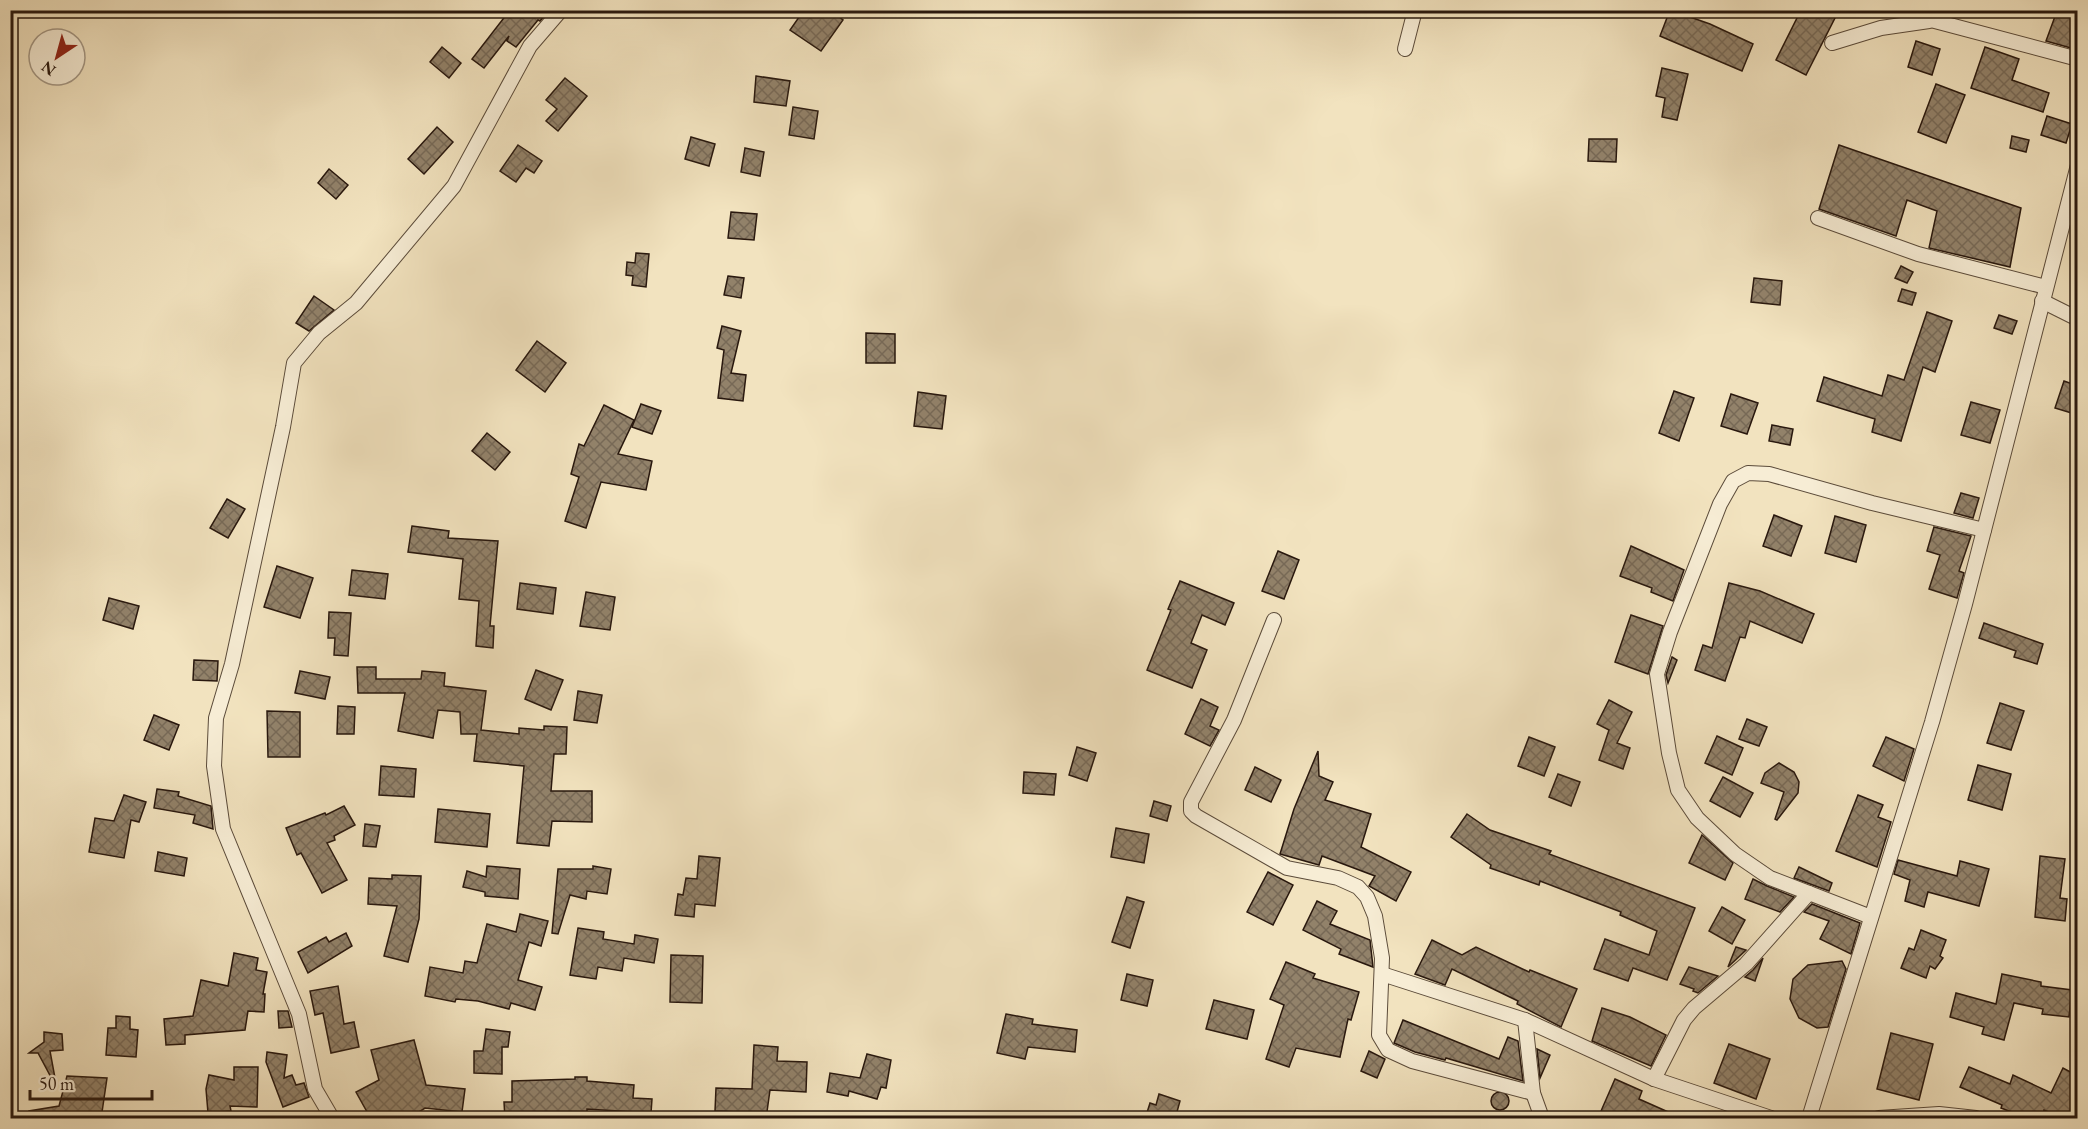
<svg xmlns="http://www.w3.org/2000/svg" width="2088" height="1129" viewBox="0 0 2088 1129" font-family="'EB Garamond',serif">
<defs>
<pattern id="building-cross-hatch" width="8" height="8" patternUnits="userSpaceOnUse" patternTransform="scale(1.5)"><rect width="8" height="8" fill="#92826a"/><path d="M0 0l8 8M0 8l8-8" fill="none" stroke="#776956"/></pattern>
</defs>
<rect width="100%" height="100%" fill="#f2e3bf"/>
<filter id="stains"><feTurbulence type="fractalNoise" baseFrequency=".00333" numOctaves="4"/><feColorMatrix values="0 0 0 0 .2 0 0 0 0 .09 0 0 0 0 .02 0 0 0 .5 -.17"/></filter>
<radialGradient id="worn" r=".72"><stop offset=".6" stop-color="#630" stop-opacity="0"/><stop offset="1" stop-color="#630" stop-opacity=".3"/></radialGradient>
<g fill="url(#building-cross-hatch)" stroke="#29180e" stroke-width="1.5">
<polygon points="510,10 516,10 524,17 528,12 525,10 549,10 540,21 538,20 516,47 507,41 509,36 484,68 472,59"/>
<polygon points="804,10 830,10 843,20 821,51 790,30"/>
<polygon points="1670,10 1710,24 1753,44 1742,71 1660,36"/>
<polygon points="1801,10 1825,10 1836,16 1806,75 1776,60"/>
<polygon points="2057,11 2078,18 2078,50 2046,41"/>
<polygon points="1916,41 1940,49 1932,75 1908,67"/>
<polygon points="442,47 461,63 449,78 430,62"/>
<polygon points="1985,47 2019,59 2012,80 2049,93 2043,112 1971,88"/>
<polygon points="1662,68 1688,74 1677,120 1662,117 1665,98 1656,96"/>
<polygon points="756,76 790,81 786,106 754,102"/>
<polygon points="565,78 587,96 558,131 546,121 557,109 546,100"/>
<polygon points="1936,84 1965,95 1946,143 1918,132"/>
<polygon points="793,107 818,111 814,139 789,135"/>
<polygon points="2047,116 2072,124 2066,143 2041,135"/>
<polygon points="437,127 453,142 424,174 408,159"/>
<polygon points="2012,136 2029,140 2026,152 2010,148"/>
<polygon points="691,137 715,144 709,166 685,159"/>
<polygon points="1589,139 1617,139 1616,162 1588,161"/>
<polygon points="518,145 542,161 534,173 526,168 516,182 500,171"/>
<polygon points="1839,145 2021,208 2010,267 1929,248 1937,211 1907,200 1896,236 1819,209"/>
<polygon points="745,148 764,152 760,176 741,172"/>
<polygon points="329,169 348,185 336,199 318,183"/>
<polygon points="731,212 757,214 754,240 728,238"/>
<polygon points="636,253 649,254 646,287 632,285 633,276 626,275 627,262 635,263"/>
<polygon points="1901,266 1913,272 1907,283 1895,278"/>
<polygon points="728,276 744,278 741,298 724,295"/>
<polygon points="1754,278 1782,281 1780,305 1751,302"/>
<polygon points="1902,289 1916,293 1912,305 1898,301"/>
<polygon points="314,296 334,310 309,331 296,323"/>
<polygon points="1927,312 1952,321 1935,372 1923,367 1901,441 1872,432 1875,419 1817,401 1824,377 1882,396 1888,375 1904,380"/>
<polygon points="1999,315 2017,321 2012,334 1994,328"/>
<polygon points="722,326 741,331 731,373 746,375 743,401 718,398 724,350 717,348"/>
<polygon points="866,333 895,334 895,363 866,363"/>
<polygon points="537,341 566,363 545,392 516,370"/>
<polygon points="2064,381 2078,386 2078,415 2055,408"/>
<polygon points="1674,391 1694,398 1679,441 1659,433"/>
<polygon points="918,392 946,396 942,429 914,426"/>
<polygon points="1731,394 1758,403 1747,434 1721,426"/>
<polygon points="1971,402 2000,410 1990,443 1961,435"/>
<polygon points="641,404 661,411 652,434 632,427"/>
<polygon points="604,405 634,420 618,454 652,461 646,490 601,482 586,528 565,521 579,477 571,474 579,444 584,446"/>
<polygon points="1772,425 1793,429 1790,445 1769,441"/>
<polygon points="487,433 510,452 495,470 472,451"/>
<polygon points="1961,493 1979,498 1973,518 1954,513"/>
<polygon points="227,499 245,509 228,538 210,528"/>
<polygon points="1774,515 1802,526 1791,556 1763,546"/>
<polygon points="1835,516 1866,525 1856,562 1825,553"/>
<polygon points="412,526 449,531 448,538 498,541 490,626 494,626 493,648 476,646 479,601 459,599 463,559 408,552"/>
<polygon points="1934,527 1971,536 1959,571 1964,573 1957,598 1929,589 1940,555 1927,551"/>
<polygon points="1631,546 1684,570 1673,601 1651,592 1652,588 1620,576"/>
<polygon points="1278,551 1299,560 1284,599 1262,591"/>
<polygon points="277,566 313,578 300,618 264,607"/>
<polygon points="352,570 388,574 385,599 349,595"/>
<polygon points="1180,581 1234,603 1225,625 1202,615 1191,643 1207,650 1192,688 1147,670 1171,610 1168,609"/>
<polygon points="520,583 556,588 553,614 517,609"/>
<polygon points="1729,583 1760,591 1814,614 1802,643 1750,621 1745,638 1740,637 1725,681 1695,670 1703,645 1712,648"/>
<polygon points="586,592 615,597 610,630 580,626"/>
<polygon points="109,598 139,606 133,629 103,620"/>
<polygon points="329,612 351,613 348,656 334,655 335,638 328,638"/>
<polygon points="1631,615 1663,626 1648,674 1615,662"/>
<polygon points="1984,623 2043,644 2037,664 2014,657 2016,651 1979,638"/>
<polygon points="1672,657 1677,660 1668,683 1666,675"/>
<polygon points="194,660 218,661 217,681 193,680"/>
<polygon points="357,667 376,667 376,679 421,679 422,671 445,673 444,686 486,691 481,730 519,734 519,728 544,730 544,726 567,727 566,754 554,754 551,791 592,791 592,822 552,821 549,846 517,843 524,766 474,761 477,734 461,734 460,712 438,710 433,738 398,731 405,693 358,693"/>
<polygon points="536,670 563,680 551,710 525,699"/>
<polygon points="300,671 330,677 325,699 295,693"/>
<polygon points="578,691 602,695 597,723 574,720"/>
<polygon points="1201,699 1218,707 1210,726 1219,730 1210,746 1185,734"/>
<polygon points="1609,700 1632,712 1617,743 1630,748 1623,769 1599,760 1609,730 1597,724"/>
<polygon points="2000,703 2024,711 2011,750 1987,743"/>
<polygon points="338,706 355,707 354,734 337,734"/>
<polygon points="267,711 300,712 300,757 268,757"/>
<polygon points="154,715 179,725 169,750 144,740"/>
<polygon points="1747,719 1767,727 1759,746 1739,739"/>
<polygon points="1717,736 1743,748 1732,775 1705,763"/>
<polygon points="1529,737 1555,747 1544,776 1518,766"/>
<polygon points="1886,737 1914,749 1904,781 1873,766"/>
<polygon points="1077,747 1096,753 1087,781 1069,775"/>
<polygon points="1318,751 1319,776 1333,782 1325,800 1371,814 1361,847 1411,872 1396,901 1369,886 1375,876 1322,856 1319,865 1280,854 1294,809"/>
<polygon points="1779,763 1794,772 1799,782 1798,793 1777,820 1775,819 1784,792 1761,783 1765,773"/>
<polygon points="1978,765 2011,774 2002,810 1968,800"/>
<polygon points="381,766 416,769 414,797 379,795"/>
<polygon points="1255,767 1281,780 1271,802 1245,790"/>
<polygon points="1024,772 1056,774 1054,795 1023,793"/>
<polygon points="1558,774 1580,782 1571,806 1549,797"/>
<polygon points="1723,777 1753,793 1740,817 1710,801"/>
<polygon points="157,789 179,792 178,796 211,806 213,829 193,823 195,815 154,808"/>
<polygon points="124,795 146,802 139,822 131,820 124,858 89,852 95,818 114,821"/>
<polygon points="1858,795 1883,805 1878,817 1891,822 1877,867 1836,851"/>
<polygon points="1154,801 1171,806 1167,821 1150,816"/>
<polygon points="344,806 355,825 334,836 335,840 327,843 347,880 322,893 301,853 297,855 286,828 325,813 326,815"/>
<polygon points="438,809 490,814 487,847 435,842"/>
<polygon points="1467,814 1490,830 1551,851 1549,854 1695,908 1667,980 1633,968 1628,981 1594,969 1605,939 1649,955 1657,931 1620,915 1621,912 1540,881 1539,885 1490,868 1491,865 1451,837"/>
<polygon points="365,824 380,826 376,847 363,846"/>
<polygon points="1116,828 1149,834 1144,863 1111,857"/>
<polygon points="1702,835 1733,863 1725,880 1689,863"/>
<polygon points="158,852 187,858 184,876 155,871"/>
<polygon points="699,856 720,858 715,906 695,904 694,917 675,915 678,894 683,895 686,878 697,879"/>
<polygon points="2040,856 2065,859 2060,898 2067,899 2065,921 2035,917"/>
<polygon points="1898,860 1957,876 1960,861 1989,869 1979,906 1928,892 1924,907 1905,901 1910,880 1894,874"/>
<polygon points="487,866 520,869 518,899 485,896 485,892 463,887 467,871 486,877"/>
<polygon points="593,866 611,869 607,894 587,891 586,899 570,895 558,934 552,933 558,869 593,869"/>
<polygon points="1799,867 1832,883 1829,891 1794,878"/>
<polygon points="1268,872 1293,885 1273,925 1247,912"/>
<polygon points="392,875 421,876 419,919 408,962 384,956 397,906 368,904 369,878 392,879"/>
<polygon points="1753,879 1767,886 1794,897 1780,912 1745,899"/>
<polygon points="1127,897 1144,902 1130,948 1112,942"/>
<polygon points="1317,901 1337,911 1330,924 1370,940 1373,967 1339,954 1341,949 1303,930"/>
<polygon points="1812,904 1860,923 1851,954 1820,939 1829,921 1804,912"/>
<polygon points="1722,907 1745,920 1732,944 1709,931"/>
<polygon points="520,914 548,921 541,946 529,942 518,980 542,987 535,1010 511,1003 509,1009 478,1001 456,999 455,1002 425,996 430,967 463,973 465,961 477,963 487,924 516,932"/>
<polygon points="578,928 604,932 603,939 634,944 635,935 658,939 654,963 624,958 622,971 598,967 596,979 570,975"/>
<polygon points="1921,930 1946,940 1940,956 1943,958 1935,969 1930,966 1926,978 1901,968 1909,948 1914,950"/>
<polygon points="346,933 352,946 308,973 298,952 326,937 329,942"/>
<polygon points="1432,940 1462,955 1476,947 1529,972 1530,970 1577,989 1561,1027 1517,1004 1518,1001 1452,969 1445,985 1415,974"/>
<polygon points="1736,947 1746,950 1728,967"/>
<polygon points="234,953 258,958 256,970 267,972 263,994 265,994 264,1012 248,1011 245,1030 185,1035 185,1044 166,1045 164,1019 193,1016 201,980 228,986"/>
<polygon points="671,955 703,956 702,1003 670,1002"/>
<polygon points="1763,958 1755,981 1745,977 1753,970"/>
<polygon points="1842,961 1846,969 1828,1027 1817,1028 1799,1018 1790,999 1793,979 1808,965"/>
<polygon points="1286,962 1315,974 1313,978 1359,992 1351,1020 1348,1019 1340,1057 1296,1048 1289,1067 1266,1059 1284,1005 1270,999"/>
<polygon points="1689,967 1718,976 1698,993 1693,991 1694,989 1680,984"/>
<polygon points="1127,974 1153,980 1147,1006 1121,1000"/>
<polygon points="2002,974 2041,982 2041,986 2072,990 2069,1017 2042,1014 2043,1009 2014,1003 2004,1040 1982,1034 1984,1027 1950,1017 1956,993 1996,1004"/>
<polygon points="338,986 344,1024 354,1022 359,1047 331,1053 323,1013 315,1015 310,991"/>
<polygon points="1214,1000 1254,1010 1247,1039 1206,1029"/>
<polygon points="1602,1008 1630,1017 1666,1035 1651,1066 1592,1041"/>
<polygon points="278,1011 288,1011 292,1027 279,1028"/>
<polygon points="1006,1014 1033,1019 1032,1024 1077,1030 1075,1052 1028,1047 1025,1059 997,1053"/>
<polygon points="116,1016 130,1017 130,1029 138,1030 136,1057 106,1055 108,1028 116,1028"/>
<polygon points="1403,1020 1499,1059 1508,1037 1518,1041 1523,1081 1446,1058 1445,1060 1415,1052 1394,1043"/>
<polygon points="486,1029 510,1032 508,1047 502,1047 502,1074 474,1073 474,1051 483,1051"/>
<polygon points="44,1032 62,1034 63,1050 50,1051 55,1078 52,1079 38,1053 29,1053 44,1042"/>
<polygon points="1891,1033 1933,1044 1919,1100 1877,1089"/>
<polygon points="414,1040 426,1085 465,1089 462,1112 425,1108 408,1119 398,1119 395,1113 385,1119 371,1119 356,1092 379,1080 371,1050"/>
<polygon points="1729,1044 1770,1059 1756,1099 1714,1083"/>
<polygon points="754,1045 778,1047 777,1061 807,1062 806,1092 770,1090 766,1119 739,1115 739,1112 715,1111 716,1088 752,1089"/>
<polygon points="1537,1049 1550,1055 1540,1078"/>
<polygon points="1369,1051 1385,1059 1377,1078 1361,1071"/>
<polygon points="267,1052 287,1055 284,1078 292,1075 296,1085 304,1083 309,1097 283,1107 266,1062"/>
<polygon points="867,1054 891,1060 886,1088 881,1087 877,1099 849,1091 848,1096 827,1092 830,1073 860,1078"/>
<polygon points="234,1067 258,1067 257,1107 230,1106 231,1111 208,1113 206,1089 209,1075 234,1080"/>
<polygon points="1969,1067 2010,1084 2013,1075 2051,1093 2063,1068 2078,1076 2078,1119 2064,1119 2044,1110 2041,1119 2030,1119 2001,1108 2002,1105 1960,1087"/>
<polygon points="67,1076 107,1078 101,1119 29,1119 29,1111 59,1106"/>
<polygon points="575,1077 587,1077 587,1081 634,1085 633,1098 652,1099 651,1113 587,1109 587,1119 505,1119 504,1102 512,1102 512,1081 575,1079"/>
<polygon points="1615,1079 1642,1091 1639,1099 1684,1119 1619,1119 1601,1111"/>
<circle cx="1500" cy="1101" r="9"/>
<polygon points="1159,1094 1180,1101 1175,1119 1145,1119 1150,1103 1156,1105"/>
</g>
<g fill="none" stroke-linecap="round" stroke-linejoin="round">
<defs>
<g id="minor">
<polyline points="1907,10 1931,20 2078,59"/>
<polyline points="1832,43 1881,28 1929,21"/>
<polyline points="1405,49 1415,10"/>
<polyline points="1818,218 1918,254 2046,287"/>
<polyline points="2042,301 2078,319"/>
<polyline points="1274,620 1234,720 1191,802 1191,811 1196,816 1287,868 1338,878 1358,887 1367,897 1375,916 1382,958 1379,1035 1388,1050 1412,1061 1533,1093"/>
<polyline points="1871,917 1770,878 1735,854 1697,818 1678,790 1669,753 1657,674 1670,632 1720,504 1733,481 1748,473 1769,474 1872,503 1984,530"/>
<polyline points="1382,974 1525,1020 1654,1079 1771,1118"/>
<polyline points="1525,1020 1533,1093 1542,1118"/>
<polyline points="1654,1079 1684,1020 1694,1008 1746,964 1809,893"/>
<polyline points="332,1118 315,1089 299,1014 223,829 214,766 216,718 232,664 283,427 294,363 319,333 356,303 454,186 530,46 561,10"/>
<polyline points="1809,1118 1932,722 1965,604 2078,165"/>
<polyline points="1879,1118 1939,1114 1976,1118"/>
</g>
</defs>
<use href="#minor" stroke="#5b4b3a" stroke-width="16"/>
<use href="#minor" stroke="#f7edd5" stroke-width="14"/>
</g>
<rect width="2088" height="1129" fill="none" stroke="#f2e3bf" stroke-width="36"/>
<rect x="12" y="12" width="2064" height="1105" fill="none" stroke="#29180e" stroke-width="3"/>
<rect x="18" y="18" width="2052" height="1093" fill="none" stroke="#29180e" stroke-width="1.5"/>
<g transform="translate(57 57) rotate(216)"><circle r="28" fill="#f7edd5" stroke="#a59885" stroke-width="1.5"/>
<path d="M0-4.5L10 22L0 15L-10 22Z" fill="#8f2418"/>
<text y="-9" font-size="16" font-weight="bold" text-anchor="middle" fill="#29180e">N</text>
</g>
<path d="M30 1090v9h122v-9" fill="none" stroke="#29180e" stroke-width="3"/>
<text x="39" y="1090" font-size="18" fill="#29180e" stroke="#f7edd5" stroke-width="4.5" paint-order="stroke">50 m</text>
<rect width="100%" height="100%" filter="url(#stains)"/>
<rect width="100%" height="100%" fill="url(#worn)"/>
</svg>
